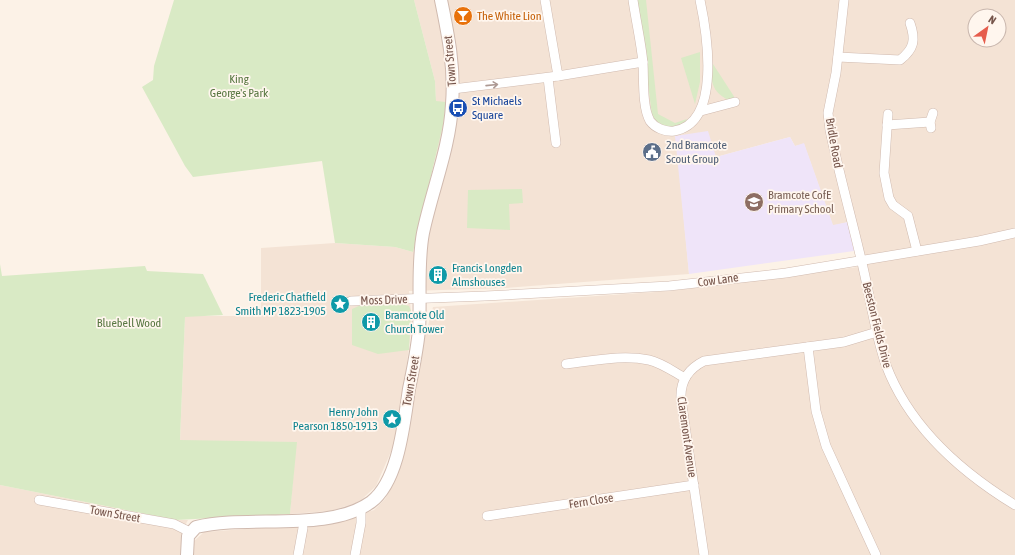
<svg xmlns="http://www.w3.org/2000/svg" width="1015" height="555" viewBox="0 0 1015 555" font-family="'Asap Condensed',sans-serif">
<rect width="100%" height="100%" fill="#fcf2e7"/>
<g fill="#f4e3d5" fill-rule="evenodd">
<path d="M414,0H1015V555H193V542L204,532L339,522L374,510L385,499L391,487L402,455L411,423L414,390L424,340L433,307L670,291L858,267L848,222L833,226L804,144L795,146L790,137L716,157L676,136L689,274L506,288L409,291L412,322L400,419L393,447L376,486L359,502L330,511L290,514L296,442L180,441L185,316H261V248L335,243L395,247L413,252L424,200L426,201L432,176L446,102H436L435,81ZM975,16H999V40H975Z"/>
<polygon points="0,485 176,520 188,520 181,533 182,555 0,555"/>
</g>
<polygon fill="#efe4f9" points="708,131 716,157 790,137 795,146 804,143 833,225 848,222 854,251 689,274 675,136"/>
<g fill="#d9eac5">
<polygon points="174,0 414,0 435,81 436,101 446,102 443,125 413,252 395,247 335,243 322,161 193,177 185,166 142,87 153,80 154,66"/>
<path d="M637,0H646L658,114L675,123L687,119C680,132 658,128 652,115Z"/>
<polygon points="700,52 700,82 695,104 681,58"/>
<path d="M711,64H713L735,98L728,100C711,91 711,81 711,64Z"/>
<polygon points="522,189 523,203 509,204 510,230 467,228 468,190"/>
<polygon points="0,264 2,276 145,266 147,271 203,274 223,315 185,317 180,440 297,442 290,514 176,520 0,485"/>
<polygon points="401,304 409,306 411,311 409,350 378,354 352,345 352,309 361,305"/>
</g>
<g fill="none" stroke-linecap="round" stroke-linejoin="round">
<defs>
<g id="minor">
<polyline points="545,0 558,76 643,62"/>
<path d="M633,0C636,21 641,42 643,63C644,79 642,107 650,121C655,128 665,132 674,131C722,123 707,33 700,0"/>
<path d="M844,0L836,73L828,113L830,130C839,174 851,216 861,259C870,294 874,331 886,365C909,426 961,472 1015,505"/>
<path d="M838,57L900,60C914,49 916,40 910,23"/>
<polyline points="548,78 556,143"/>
<polyline points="453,89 558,76"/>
<polyline points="701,111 735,102"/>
<polyline points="888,114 884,173 889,198 893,205 908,216 917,251"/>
<polyline points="887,125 930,122"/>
<polyline points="931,128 930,122 933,113"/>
<polyline points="351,301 485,296 669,286 786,273 979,241 1015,233"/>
<polyline points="808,347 816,411 826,446 876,555"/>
<path d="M566,364C593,361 622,354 649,360C662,363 674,372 685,378"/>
<polyline points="39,500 174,524 190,532"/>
<polyline points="487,516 694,485"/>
<polyline points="298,555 303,528"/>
<polyline points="355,555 361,523 361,508"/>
<path d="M704,555L681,399C680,381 688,369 704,361L844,342L877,332"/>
</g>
<path id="tertiary" d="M187,555L188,536L196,527C248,514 328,533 371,502C399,481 404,422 409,389C413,370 417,350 419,330C421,298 417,265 423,233C432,190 450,147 452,104C455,68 448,34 441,0"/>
</defs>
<use href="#minor" stroke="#d0baaf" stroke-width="10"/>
<use href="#tertiary" stroke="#d0baaf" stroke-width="14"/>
<use href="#minor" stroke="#fff" stroke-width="9"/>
<use href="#tertiary" stroke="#fff" stroke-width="12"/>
</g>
<defs><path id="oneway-shaft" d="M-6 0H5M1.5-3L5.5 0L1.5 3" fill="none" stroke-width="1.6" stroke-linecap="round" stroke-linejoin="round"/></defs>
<use stroke="#ad9993" href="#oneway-shaft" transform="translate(492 85) rotate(-6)"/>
<defs>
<symbol id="bar-disc" viewBox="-11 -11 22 22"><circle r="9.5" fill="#e8710a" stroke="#fff6ee"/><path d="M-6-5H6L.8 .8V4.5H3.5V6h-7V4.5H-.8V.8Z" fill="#fff"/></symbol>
<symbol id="bus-disc" viewBox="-11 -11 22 22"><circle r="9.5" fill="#1a4fb4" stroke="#fff6ee"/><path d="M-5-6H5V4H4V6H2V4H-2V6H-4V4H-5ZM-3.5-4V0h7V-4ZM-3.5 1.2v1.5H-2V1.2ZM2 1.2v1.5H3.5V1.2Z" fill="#fff"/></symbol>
<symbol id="civic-disc" viewBox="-11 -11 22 22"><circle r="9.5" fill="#5c6f8a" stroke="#fff6ee"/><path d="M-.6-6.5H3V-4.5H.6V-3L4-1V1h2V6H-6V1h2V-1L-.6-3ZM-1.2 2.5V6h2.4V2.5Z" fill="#fff"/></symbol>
<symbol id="school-disc" viewBox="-11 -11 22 22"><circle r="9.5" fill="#8d6e63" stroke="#fff6ee"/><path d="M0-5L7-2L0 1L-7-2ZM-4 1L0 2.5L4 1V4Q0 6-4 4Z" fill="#fff"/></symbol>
<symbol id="building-disc" viewBox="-11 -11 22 22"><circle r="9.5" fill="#0f9aa8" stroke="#fff6ee"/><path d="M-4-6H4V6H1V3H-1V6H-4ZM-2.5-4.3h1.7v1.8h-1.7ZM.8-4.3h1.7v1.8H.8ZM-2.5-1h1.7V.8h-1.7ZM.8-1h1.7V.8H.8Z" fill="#fff"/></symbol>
<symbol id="sight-disc" viewBox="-11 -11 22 22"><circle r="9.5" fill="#0f9aa8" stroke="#fff6ee"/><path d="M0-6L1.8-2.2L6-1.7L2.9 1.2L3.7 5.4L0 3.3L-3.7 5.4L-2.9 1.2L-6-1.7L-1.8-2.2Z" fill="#fff"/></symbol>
</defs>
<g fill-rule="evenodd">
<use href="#bar-disc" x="452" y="5" width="22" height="22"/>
<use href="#bus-disc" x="447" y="97" width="22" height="22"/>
<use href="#civic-disc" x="641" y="141" width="22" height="22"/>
<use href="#school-disc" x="743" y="191" width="22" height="22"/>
<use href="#building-disc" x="427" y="264" width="22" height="22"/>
<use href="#sight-disc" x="329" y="293" width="22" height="22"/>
<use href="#building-disc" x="360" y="311" width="22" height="22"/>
<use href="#sight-disc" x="381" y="408" width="22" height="22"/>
</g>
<g text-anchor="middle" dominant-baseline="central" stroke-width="3.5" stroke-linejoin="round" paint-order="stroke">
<g font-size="12" fill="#c56008" stroke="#fff6ee" text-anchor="start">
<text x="477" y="16">The White Lion</text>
</g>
<g font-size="12" fill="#76554b" stroke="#fff6ee">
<text transform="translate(450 61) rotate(-95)">Town Street</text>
<text transform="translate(834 143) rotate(80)">Bridle Road</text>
<text transform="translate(718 280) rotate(-8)">Cow Lane</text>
<text transform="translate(384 300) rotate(-2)">Moss Drive</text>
<text transform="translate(877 325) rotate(76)">Beeston Fields Drive</text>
<text transform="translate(411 381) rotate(-80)">Town Street</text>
<text transform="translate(687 437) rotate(82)">Claremont Avenue</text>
<text transform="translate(591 501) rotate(-9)">Fern Close</text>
<text transform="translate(115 514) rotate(10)">Town Street</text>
</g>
<g font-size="12" fill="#577640" stroke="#fff6ee">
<text x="239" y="79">King<tspan x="239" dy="14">George's Park</tspan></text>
<text x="129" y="323">Bluebell Wood</text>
</g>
<g font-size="12" fill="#164399" stroke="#fff6ee" text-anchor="start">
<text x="472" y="101">St Michaels<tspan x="472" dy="14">Square</tspan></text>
</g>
<g font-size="12" fill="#4e5e75" stroke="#fff6ee" text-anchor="start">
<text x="666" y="145">2nd Bramcote<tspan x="666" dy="14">Scout Group</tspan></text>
</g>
<g font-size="12" fill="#785e54" stroke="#fff6ee" text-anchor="start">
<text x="768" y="195">Bramcote CofE<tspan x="768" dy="14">Primary School</tspan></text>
</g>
<g font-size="12" fill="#0d838f" stroke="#fff6ee" text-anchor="start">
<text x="452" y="268">Francis Longden<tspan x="452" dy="14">Almshouses</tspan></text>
<text x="326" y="297" text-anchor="end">Frederic Chatfield<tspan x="326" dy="14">Smith MP 1823-1905</tspan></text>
<text x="385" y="315">Bramcote Old<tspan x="385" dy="14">Church Tower</tspan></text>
<text x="378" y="412" text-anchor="end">Henry John<tspan x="378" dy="14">Pearson 1850-1913</tspan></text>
</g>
</g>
<g transform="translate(987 28) rotate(33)"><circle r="19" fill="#fff6ee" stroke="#c8b6ad"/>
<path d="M0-3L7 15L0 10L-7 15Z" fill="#e65d4d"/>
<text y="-6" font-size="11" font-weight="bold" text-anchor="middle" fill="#76554b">N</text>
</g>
</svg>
